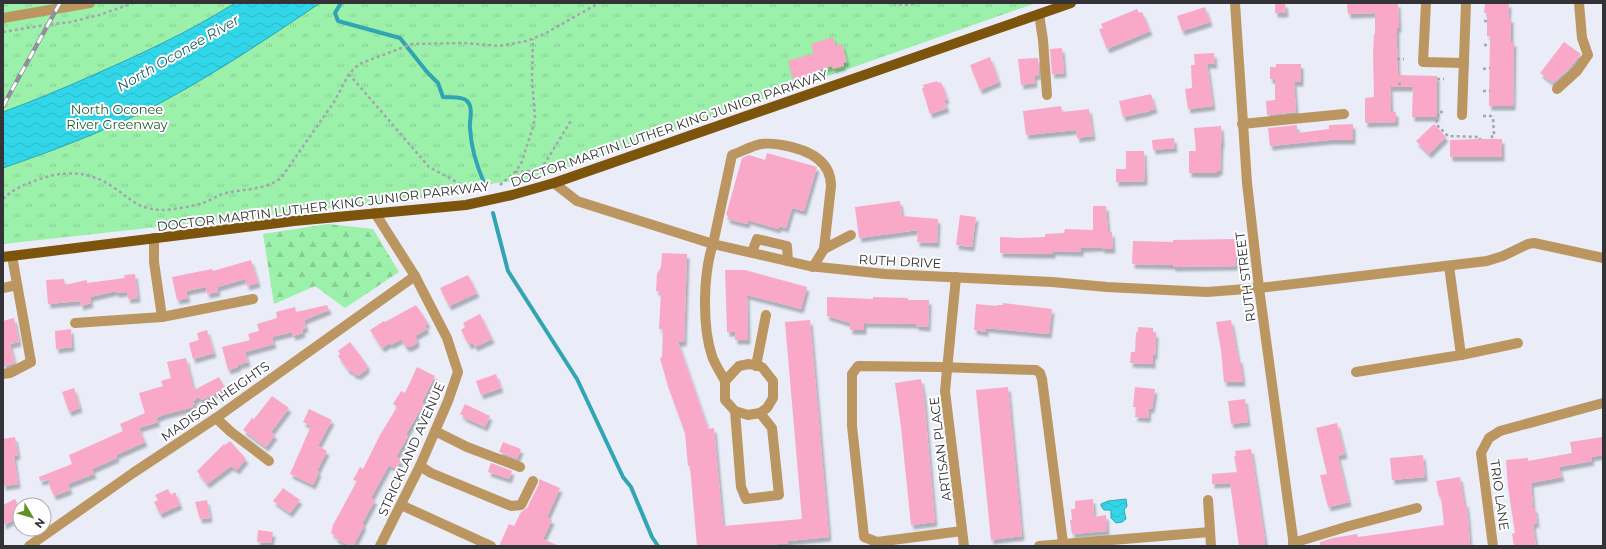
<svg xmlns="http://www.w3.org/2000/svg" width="1606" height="549" viewBox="0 0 1606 549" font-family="Montserrat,sans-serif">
<defs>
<pattern id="forest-firs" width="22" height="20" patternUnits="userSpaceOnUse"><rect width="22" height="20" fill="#9bf0aa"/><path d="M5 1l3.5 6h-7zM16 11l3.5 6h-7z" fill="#86ce93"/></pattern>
<pattern id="park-tufts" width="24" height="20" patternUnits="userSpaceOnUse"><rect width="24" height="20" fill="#9bf0aa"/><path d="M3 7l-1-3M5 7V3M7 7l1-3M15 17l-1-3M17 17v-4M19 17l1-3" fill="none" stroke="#86ce93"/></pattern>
<pattern id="water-waves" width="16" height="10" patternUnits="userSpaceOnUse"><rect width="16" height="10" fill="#32d6e9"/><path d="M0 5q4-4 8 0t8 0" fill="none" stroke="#2db8c8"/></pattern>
<filter id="shadow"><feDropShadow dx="2.5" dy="4.5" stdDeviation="1" flood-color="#0004"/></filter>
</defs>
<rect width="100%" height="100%" fill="#eaecf8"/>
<polygon fill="url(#forest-firs)" points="328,224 373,229 399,272 345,308 315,286 274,304 263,234"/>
<polygon fill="url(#park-tufts)" points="3,3 1036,3 535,179 496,183 477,187 463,192 422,198 3,244"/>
<g fill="url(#water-waves)" stroke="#32a5b4">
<path d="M235,3H320C264,41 207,79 147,110C100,133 52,151 3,168V112C33,101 62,89 91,76C141,54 189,32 235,3Z"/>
<polygon points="1126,499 1127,506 1124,510 1126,519 1122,522 1116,523 1111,518 1111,510 1104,510 1101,506 1101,504 1108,501"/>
</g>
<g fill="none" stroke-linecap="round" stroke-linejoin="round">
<g stroke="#32a5b4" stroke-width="4">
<path d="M341,3L335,13L338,21L400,38L427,72L438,83L443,97C451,98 461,96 467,101C474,108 469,120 470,128C471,148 477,167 485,185"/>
<polyline points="493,213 508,271 577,379 623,477 631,487 652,537 658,546"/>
</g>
</g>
<g fill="#faa8c7" filter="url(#shadow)">
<polygon points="1275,3 1285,3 1286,13 1275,13"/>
<polygon points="1347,3 1398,3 1399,28 1397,28 1397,48 1398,75 1437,76 1437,117 1412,117 1413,87 1390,87 1391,112 1396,112 1396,122 1365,123 1365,98 1374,97 1373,53 1374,34 1375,34 1375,13 1348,14"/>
<polygon points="1485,3 1509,3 1508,18 1511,18 1511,42 1514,42 1513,106 1489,106 1490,36 1487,36 1487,13 1484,13"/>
<polygon points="1205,7 1210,22 1182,31 1177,16"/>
<polygon points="1137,9 1139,13 1142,12 1150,31 1107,49 1099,29 1103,28 1101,24"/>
<polygon points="833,37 836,46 842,44 847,62 843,63 844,66 833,69 832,66 808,74 809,79 799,82 797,78 793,79 788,61 814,53 811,44"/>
<polygon points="1564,42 1581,54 1568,70 1553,83 1540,73"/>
<polygon points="1062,48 1064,73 1052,74 1050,49"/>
<polygon points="1214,53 1215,64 1207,64 1213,106 1188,109 1185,89 1192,88 1191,65 1195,65 1194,54"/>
<polygon points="990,57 999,82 980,90 970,65"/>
<polygon points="1038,58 1039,75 1034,76 1035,83 1021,85 1018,59"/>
<polygon points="1276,64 1301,64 1301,82 1294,82 1296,112 1267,115 1266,101 1275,100 1275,79 1270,79 1270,67 1276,67"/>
<polygon points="937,81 938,83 941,82 947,99 944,100 947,108 930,114 922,88 924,88 923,85"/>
<polygon points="1151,94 1155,109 1149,110 1150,111 1123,117 1119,101"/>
<polygon points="1061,106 1062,112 1089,109 1093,136 1077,138 1076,130 1026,135 1023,111"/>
<polygon points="1353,124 1353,140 1329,140 1270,146 1268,128 1297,125 1297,133 1329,129 1329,125"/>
<polygon points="1434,124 1446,137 1429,154 1416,141"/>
<polygon points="1221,126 1222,143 1221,143 1220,171 1217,171 1217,173 1189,173 1189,151 1196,151 1194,128"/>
<polygon points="1174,138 1175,148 1153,150 1152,140"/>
<polygon points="1477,139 1502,139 1502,157 1450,157 1450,140"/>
<polygon points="1126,151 1144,151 1145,181 1116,182 1116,169 1126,169"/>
<polygon points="767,153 817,167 804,211 792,208 786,228 779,226 778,229 748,220 747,224 727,219 728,216 726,215 742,158 749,155 765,160"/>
<polygon points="900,201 902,216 938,219 937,243 917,242 918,230 859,238 855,207"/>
<polygon points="1093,206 1106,206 1108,232 1112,232 1113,249 1102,249 1102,247 1081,248 1081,252 1053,251 1053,254 1040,254 1000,253 1000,237 1021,238 1045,237 1045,234 1064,233 1065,229 1093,230"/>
<polygon points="960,215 976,217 972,247 956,245"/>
<polygon points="1236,239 1236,266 1173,267 1173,265 1132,264 1133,241 1173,242 1173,240"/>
<polygon points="662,253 687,254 684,342 678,342 708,429 714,428 723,526 802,519 785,322 810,320 829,537 788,541 788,543 757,546 697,546 690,466 688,466 685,433 668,386 660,358 662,357 663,329 659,329 661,292 656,291 657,274 661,267"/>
<polygon points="251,260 258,283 247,286 245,279 217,287 218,292 207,294 206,287 186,291 188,298 177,300 172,277 212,269 213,271"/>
<polygon points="725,270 745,270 807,287 801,309 747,295 748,340 735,340 735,332 727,332"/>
<polygon points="135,274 138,298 128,299 127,292 116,293 116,291 90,297 91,303 81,306 80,301 48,304 46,280 64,279 65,285 87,280 87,283 125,278 124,275"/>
<polygon points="468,275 477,293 449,306 440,288"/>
<polygon points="827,297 873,299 873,297 908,298 908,300 929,300 928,327 916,326 916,324 864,323 864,330 850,330 850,323 827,316"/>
<polygon points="1003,303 1052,309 1049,334 986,328 986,332 974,330 976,304 997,306 997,305 1003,305"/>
<polygon points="327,305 329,310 304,320 306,328 302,329 303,333 293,336 292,332 272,337 274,344 245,352 248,362 238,365 238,367 228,370 222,347 250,340 248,334 259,331 257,324 277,318 276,312 295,307 296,312"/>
<polygon points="416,305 428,323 425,325 427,329 415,336 417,339 417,343 410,347 406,347 401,339 391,345 390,343 382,348 370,330 384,321 385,322"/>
<polygon points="480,314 492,339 475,347 473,343 469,345 461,330 465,327 463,323"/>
<polygon points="14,318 19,342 10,344 15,363 3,367 3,321"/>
<polygon points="1231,320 1238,359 1240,359 1243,382 1224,382 1221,350 1216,322"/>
<polygon points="1138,327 1153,328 1153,333 1156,333 1155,355 1153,355 1153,364 1130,363 1131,352 1135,352 1136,332 1138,332"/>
<polygon points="71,329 72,347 56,349 55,331"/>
<polygon points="207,330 214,353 193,359 189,343 199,340 197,333"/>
<polygon points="350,342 368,366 366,367 367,369 358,376 357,374 355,375 350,370 349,371 338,356 340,354 338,351"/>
<polygon points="186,358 194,390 219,377 225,389 202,400 198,397 193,402 195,404 192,405 193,407 163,415 156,418 158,422 139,428 145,442 116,455 117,458 92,469 94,474 68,484 70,490 54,496 48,482 53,479 40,481 39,477 72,464 69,455 123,431 120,424 145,413 139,393 163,386 161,381 171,378 167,362"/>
<polygon points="417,367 435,376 422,402 424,404 406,434 408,436 396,457 401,460 396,469 389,465 371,498 375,500 362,524 364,525 354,545 351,544 350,546 335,538 336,536 331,533 333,525 357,481 353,480 360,467 363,469 380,435 397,407 393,404 401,391 405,393"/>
<polygon points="496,374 501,388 481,395 476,381"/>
<polygon points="921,379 924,397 935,522 911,525 901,427 895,383"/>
<polygon points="1008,387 1022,536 991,540 976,390"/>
<polygon points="1135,387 1155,389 1152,409 1149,408 1148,418 1135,417 1136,407 1133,407"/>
<polygon points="74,388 80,408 69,412 62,392"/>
<polygon points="272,396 289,408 271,432 275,435 266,447 243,430 252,418 254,419"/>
<polygon points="1245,399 1248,422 1231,424 1228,401"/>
<polygon points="465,404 490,416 485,427 463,417 464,416 460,414"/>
<polygon points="309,409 332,420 318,446 327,451 317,471 319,472 313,485 290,474 311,426 303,422"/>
<polygon points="1337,423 1345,454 1338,456 1349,502 1328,507 1320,475 1327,474 1316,428"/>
<polygon points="15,437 18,455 14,456 18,484 3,486 3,439"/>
<polygon points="1603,437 1603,455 1591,457 1592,461 1559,467 1562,477 1531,483 1533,508 1535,508 1537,523 1533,524 1536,546 1514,546 1512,534 1515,533 1508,487 1506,460 1528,458 1528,461 1572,453 1570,442"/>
<polygon points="230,441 246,459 237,470 231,466 207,484 197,471 224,444 225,445"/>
<polygon points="503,442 521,449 517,459 499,452"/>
<polygon points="1251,449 1265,540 1264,546 1239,546 1230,483 1212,484 1212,474 1237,472 1234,456 1236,456 1235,451"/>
<polygon points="1423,455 1425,477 1392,480 1390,458"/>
<polygon points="491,463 512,471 509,479 488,472"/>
<polygon points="1460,477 1464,503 1466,503 1468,518 1470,546 1320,546 1320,542 1333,538 1357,534 1358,537 1444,525 1441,496 1439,497 1436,481"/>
<polygon points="539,479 560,488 547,517 552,520 543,539 559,546 499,546 509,524 514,526 521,512 527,508 539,484"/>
<polygon points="283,488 300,500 290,513 273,501"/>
<polygon points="168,489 171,495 175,492 180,505 160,514 154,502 158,500 155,495"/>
<polygon points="15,499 20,510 20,517 3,525 3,505"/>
<polygon points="1093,499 1094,517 1106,515 1107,531 1072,534 1070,520 1072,520 1071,509 1075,509 1075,501"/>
<polygon points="207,500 210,518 200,519 195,502"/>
<polygon points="258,530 273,532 271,543 257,542"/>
</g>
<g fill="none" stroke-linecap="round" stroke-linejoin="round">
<g stroke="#a4a5ae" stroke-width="2.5" stroke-dasharray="3 3" stroke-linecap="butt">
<polyline points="887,3 908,5 917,3"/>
<polyline points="1484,21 1487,21"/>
<polyline points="3,32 38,26 71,22 99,15 134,3"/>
<polyline points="1484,45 1490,45"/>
<polyline points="1397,59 1404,59"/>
<polyline points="1483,69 1490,68"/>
<polyline points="349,74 429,167 475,192"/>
<polyline points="1437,79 1444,79"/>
<polyline points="1398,84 1404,83"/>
<polyline points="1483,91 1490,91"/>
<polyline points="1443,112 1439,112 1436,124 1448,136 1480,137 1480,139"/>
<polyline points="1483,116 1491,116 1493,118 1494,135 1492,135 1492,139"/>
<path d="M515,172C527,172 536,171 545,163L572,119"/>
<polyline points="500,185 515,172 521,164 533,127 535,118 532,80 533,39"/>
<path d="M3,199C14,188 28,183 43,178C68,170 91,172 113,187C130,198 137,209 161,210C173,210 192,206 203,203C211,200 218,195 226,193C244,189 265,190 281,178L334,102L349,74L359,64L412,44L464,43L499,46L527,41L546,33L599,3"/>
</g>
<g stroke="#bc9660" stroke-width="10">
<polyline points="1235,3 1247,183 1259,288 1294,546"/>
<polyline points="1426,3 1423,62 1464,63"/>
<polyline points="1039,14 1043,40 1047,95"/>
<polyline points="3,18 90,3"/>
<polyline points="1557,89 1577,71 1588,55 1582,38 1579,3"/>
<polyline points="1462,115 1466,3"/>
<polyline points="1242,124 1344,114"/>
<polyline points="554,183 577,201 713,244 809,266 885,274 1052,282 1107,287 1207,292 1259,288 1487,261 1503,256 1528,244 1534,243 1603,258"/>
<polyline points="375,213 415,276 447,338 458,372 448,401 420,466 380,546"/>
<polyline points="154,238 154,262 162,317 253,299"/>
<polyline points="824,249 851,235"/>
<polyline points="752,252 757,239 787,246 788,261"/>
<polyline points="956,277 945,391 964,546"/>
<polyline points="3,288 17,285"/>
<polyline points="75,323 162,317"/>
<polyline points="1461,355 1518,343"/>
<polygon points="749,364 762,367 773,381 773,398 767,408 760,413 748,415 735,411 725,400 725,381 739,366"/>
<polyline points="756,366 766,315"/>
<polyline points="1356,372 1461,355 1449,266"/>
<polyline points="3,374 10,373 31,362 12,256"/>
<path d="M725,381C721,373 715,365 712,356C702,326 703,274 713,244L732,155C741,152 751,146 761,144C767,143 775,144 782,145C805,149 831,159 831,186L824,249L813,267"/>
<polyline points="735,411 741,487 746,499 779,495 772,428 760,413"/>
<polyline points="216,418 231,432 269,461"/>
<polyline points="435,431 467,447 520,467"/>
<polyline points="420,466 431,473 511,506 521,505 533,481"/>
<polyline points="1208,500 1211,546"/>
<polyline points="401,505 491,546"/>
<polyline points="962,531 877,542 864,537 852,426 852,374 858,366 938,367 1036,370 1040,373 1042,379 1063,543"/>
<polyline points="1293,543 1349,526 1417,508"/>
<polyline points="29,546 133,473 216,418 415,276"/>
<polyline points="1039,546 1210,532"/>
<polyline points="1493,546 1481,453 1489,438 1500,431 1603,403"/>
</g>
<polyline stroke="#7c540b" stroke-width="10" points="3,257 294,221 466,205 512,195 554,183 1071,3"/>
<defs>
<polyline id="rail" points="3,106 60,3"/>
</defs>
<use href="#rail" stroke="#8f9099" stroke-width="4.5"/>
<use href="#rail" stroke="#fff" stroke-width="3" stroke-dasharray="9" stroke-linecap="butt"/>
</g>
<g text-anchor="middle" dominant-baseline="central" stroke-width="4" stroke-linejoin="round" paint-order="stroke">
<g font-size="13" fill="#1d592d" stroke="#fff">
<text x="117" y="109">North Oconee<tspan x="117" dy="15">River Greenway</tspan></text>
</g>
<g font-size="13" fill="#323237" stroke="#fff">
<text transform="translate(669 128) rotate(-19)">DOCTOR MARTIN LUTHER KING JUNIOR PARKWAY</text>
<text transform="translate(323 206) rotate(-7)">DOCTOR MARTIN LUTHER KING JUNIOR PARKWAY</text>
<text transform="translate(900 261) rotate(3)">RUTH DRIVE</text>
<text transform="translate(1245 277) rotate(-97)">RUTH STREET</text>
<text transform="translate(215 401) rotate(-35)">MADISON HEIGHTS</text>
<text transform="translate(411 449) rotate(-66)">STRICKLAND AVENUE</text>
<text transform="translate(940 449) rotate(-97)">ARTISAN PLACE</text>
<text transform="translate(1500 495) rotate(82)">TRIO LANE</text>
</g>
<g font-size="14" font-style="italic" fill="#1e5d65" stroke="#fff">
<text transform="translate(178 53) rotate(-30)">North Oconee River</text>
</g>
</g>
<rect width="1606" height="549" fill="none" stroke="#323237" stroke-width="8"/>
<g transform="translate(32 517) rotate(128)"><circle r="19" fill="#ffffff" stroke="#adadaf"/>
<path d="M0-3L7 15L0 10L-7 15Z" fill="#639023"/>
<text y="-6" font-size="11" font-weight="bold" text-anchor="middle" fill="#323237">N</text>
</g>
</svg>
